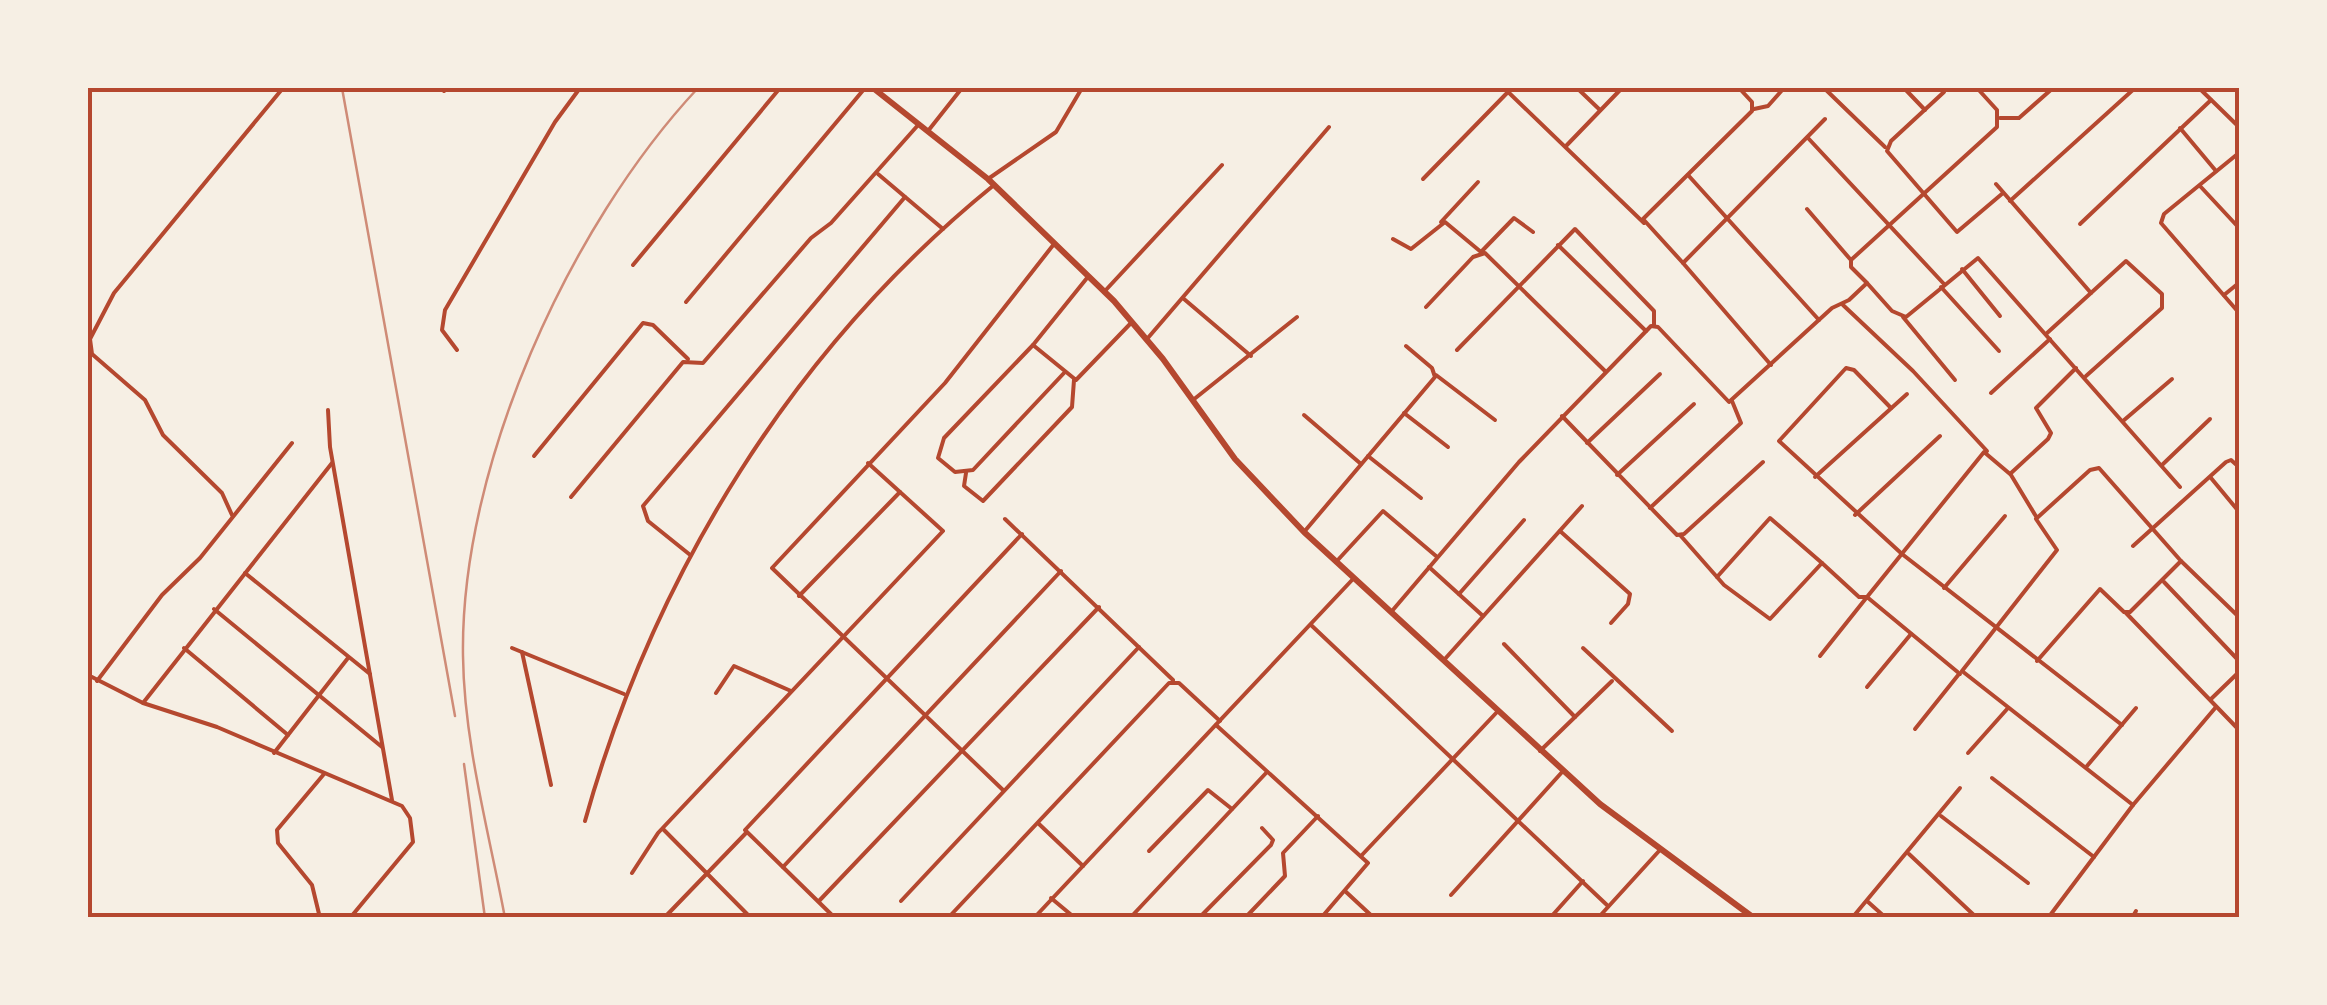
<svg xmlns="http://www.w3.org/2000/svg" width="2327" height="1005" viewBox="0 0 2327 1005" font-family="'IBM Plex Sans',sans-serif">
<rect width="100%" height="100%" fill="#f6efe4"/>
<g fill="none" stroke-linecap="round" stroke-linejoin="round">
<g stroke="#b5482f" stroke-width="4">
<polyline points="1504,88 1644,223"/>
<polyline points="1577,88 1600,110"/>
<polyline points="1824,88 1885,147"/>
<polyline points="1904,88 1925,110"/>
<polyline points="2199,88 2240,128"/>
<polyline points="444,91 447,88"/>
<polyline points="1944,92 1891,141 1887,151 1957,232 2003,193"/>
<polyline points="1754,109 1768,106 1784,88"/>
<polyline points="2000,118 2019,118 2053,88"/>
<polyline points="2180,128 2216,171"/>
<polyline points="928,131 962,88"/>
<polyline points="1808,138 1944,284"/>
<polyline points="1566,146 1622,88"/>
<polyline points="2240,152 2164,214 2161,223 2240,314"/>
<polyline points="878,174 943,229"/>
<polyline points="1688,175 1819,320"/>
<polyline points="988,179 1056,132 1082,88"/>
<polyline points="1423,179 1507,93"/>
<polyline points="1996,184 2091,293"/>
<polyline points="2200,186 2240,229"/>
<polyline points="2010,201 2135,88"/>
<polyline points="1807,209 1850,259"/>
<polyline points="1441,222 1478,182"/>
<polyline points="2080,224 2211,100"/>
<polyline points="1393,239 1411,249 1445,222 1481,252 1514,218 1533,232"/>
<polyline points="1558,245 1646,331"/>
<polyline points="1683,263 1643,219 1752,111 1752,102 1739,88"/>
<polyline points="633,265 780,88"/>
<polyline points="1962,269 2000,316"/>
<polyline points="1867,283 1892,311 1906,317 1978,258 2180,487"/>
<polyline points="1941,287 1999,351"/>
<polyline points="1104,292 1222,165"/>
<polyline points="2224,295 2240,282"/>
<polyline points="1184,299 1251,356"/>
<polyline points="686,302 865,88"/>
<polyline points="1843,305 1913,371 1987,451"/>
<polyline points="1426,307 1473,257 1485,253 1605,371"/>
<polyline points="1903,317 1955,380"/>
<polyline points="2046,334 2126,261 2162,294 2162,308 2086,376"/>
<polyline points="1147,339 1329,127"/>
<polyline points="1033,345 1076,380 1131,323"/>
<polyline points="457,350 442,330 445,310 555,122 580,88"/>
<polyline points="1457,350 1575,229 1654,311 1654,325"/>
<polyline points="1771,365 1683,263 1825,119"/>
<polyline points="1064,373 973,470 955,472 938,458 944,438 1033,345 1087,278"/>
<polyline points="1436,375 1495,420"/>
<polyline points="1991,393 2050,339"/>
<polyline points="1193,400 1297,317"/>
<polyline points="1891,408 1854,370 1846,368 1779,441 1902,554 2122,725"/>
<polyline points="328,410 330,447 392,800"/>
<polyline points="1404,413 1448,447"/>
<polyline points="1304,415 1361,464"/>
<polyline points="1562,416 1677,535 1684,534 1763,462"/>
<polyline points="2123,421 2172,379"/>
<polyline points="1587,443 1660,374"/>
<polyline points="534,456 643,323 653,325 688,359"/>
<polyline points="1368,456 1421,498"/>
<polyline points="2162,465 2210,419"/>
<polyline points="966,473 964,486 983,501 1072,407 1074,380"/>
<polyline points="1617,475 1694,404"/>
<polyline points="2011,475 2037,518 2090,470 2099,468 2181,561 2130,612 2124,612 2100,589 2037,661"/>
<polyline points="1815,477 1907,394"/>
<polyline points="2211,478 2240,513"/>
<polyline points="571,497 683,362 703,363 811,238 831,223 919,124"/>
<polyline points="1650,508 1741,423 1732,401"/>
<polyline points="232,515 222,493 163,435 145,400 92,354 90,339 114,293 283,88"/>
<polyline points="1855,515 1940,436"/>
<polyline points="1005,519 1173,680"/>
<polyline points="2036,519 2057,550 1962,671 2133,805"/>
<polyline points="1560,531 1630,594 1628,604 1611,623"/>
<polyline points="1304,532 1435,377 1432,368 1406,346"/>
<polyline points="1680,535 1724,585 1770,619 1822,563 1859,597 1867,597 1984,452 2010,474 2048,439 2051,433 2036,408 2076,368"/>
<polyline points="2133,546 2226,462 2231,460 2240,468"/>
<polyline points="689,554 648,521 643,506 905,197"/>
<polyline points="2181,561 2240,618"/>
<polyline points="1336,562 1383,511 1436,556"/>
<polyline points="1429,567 1483,616"/>
<polyline points="245,573 370,674"/>
<polyline points="1717,577 1770,518 1822,563"/>
<polyline points="2164,582 2240,662"/>
<polyline points="1944,588 2005,516"/>
<polyline points="1459,594 1524,520"/>
<polyline points="799,596 900,492"/>
<polyline points="214,609 382,747"/>
<polyline points="1392,611 1519,462 1651,326 1658,327 1729,402 1832,308 1849,300 1867,283 1851,267 1851,260 1997,127 1997,110 1977,88"/>
<polyline points="2126,613 2240,731"/>
<polyline points="1311,625 1608,906"/>
<polyline points="1504,644 1575,717"/>
<polyline points="184,648 288,735"/>
<polyline points="512,648 624,694"/>
<polyline points="1583,648 1672,731"/>
<polyline points="522,652 551,785"/>
<polyline points="1820,656 1867,597 1960,674"/>
<polyline points="1444,660 1582,506"/>
<polyline points="88,675 143,703 217,727 402,806 410,818 413,842 350,918"/>
<polyline points="97,681 162,595 200,558 292,443"/>
<polyline points="1867,687 1911,634"/>
<polyline points="716,693 734,666 791,691"/>
<polyline points="2211,699 2240,671"/>
<polyline points="143,703 332,463"/>
<polyline points="1216,725 1368,863 1321,918"/>
<polyline points="1915,729 1959,674"/>
<polyline points="1540,751 1612,681"/>
<polyline points="274,753 348,658"/>
<polyline points="1968,753 2008,708"/>
<polyline points="2087,766 2136,708"/>
<polyline points="1992,778 2094,857"/>
<polyline points="1003,790 772,568 945,383 1054,244"/>
<polyline points="1941,816 2028,883"/>
<path d="M585,821C654,574 793,348 994,185"/>
<polyline points="1039,824 1083,866"/>
<polyline points="663,829 751,918"/>
<polyline points="1149,851 1208,790 1232,809"/>
<polyline points="1909,854 1977,918"/>
<polyline points="1361,856 1498,711"/>
<polyline points="783,867 1061,571"/>
<polyline points="632,873 658,833 943,531 868,463"/>
<polyline points="1345,891 1374,918"/>
<polyline points="1451,895 1563,771"/>
<polyline points="1051,898 1075,918"/>
<polyline points="819,901 1099,607"/>
<polyline points="901,901 1139,647"/>
<polyline points="1867,901 1886,918"/>
<polyline points="320,918 312,885 278,843 277,830 324,774"/>
<polyline points="664,918 746,833"/>
<polyline points="835,918 745,830 1022,534"/>
<polyline points="948,918 1169,683 1179,683 1220,721"/>
<polyline points="1034,918 1353,579"/>
<polyline points="1130,918 1267,772"/>
<polyline points="1199,918 1271,845 1273,840 1262,828"/>
<polyline points="1245,918 1285,876 1283,853 1318,816"/>
<polyline points="1550,918 1583,881"/>
<polyline points="1598,918 1659,851"/>
<polyline points="1852,918 1960,788"/>
<polyline points="2048,918 2133,805 2216,707"/>
<polyline points="2132,918 2136,911"/>
</g>
<polyline stroke="#b5482f" stroke-width="6" points="873,88 988,179 1114,301 1163,359 1235,459 1304,532 1600,804 1754,918"/>
<g stroke="#cf8b77" stroke-width="2.5">
<polyline points="342,88 455,716"/>
<polyline points="464,764 485,918"/>
<path d="M505,918C489,832 464,743 463,656C460,466 569,226 698,88"/>
</g>
</g>
<rect width="2327" height="1005" fill="none" stroke="#f6efe4" stroke-width="180"/>
<rect x="90" y="90" width="2147" height="825" fill="none" stroke="#b5482f" stroke-width="4"/>
</svg>
